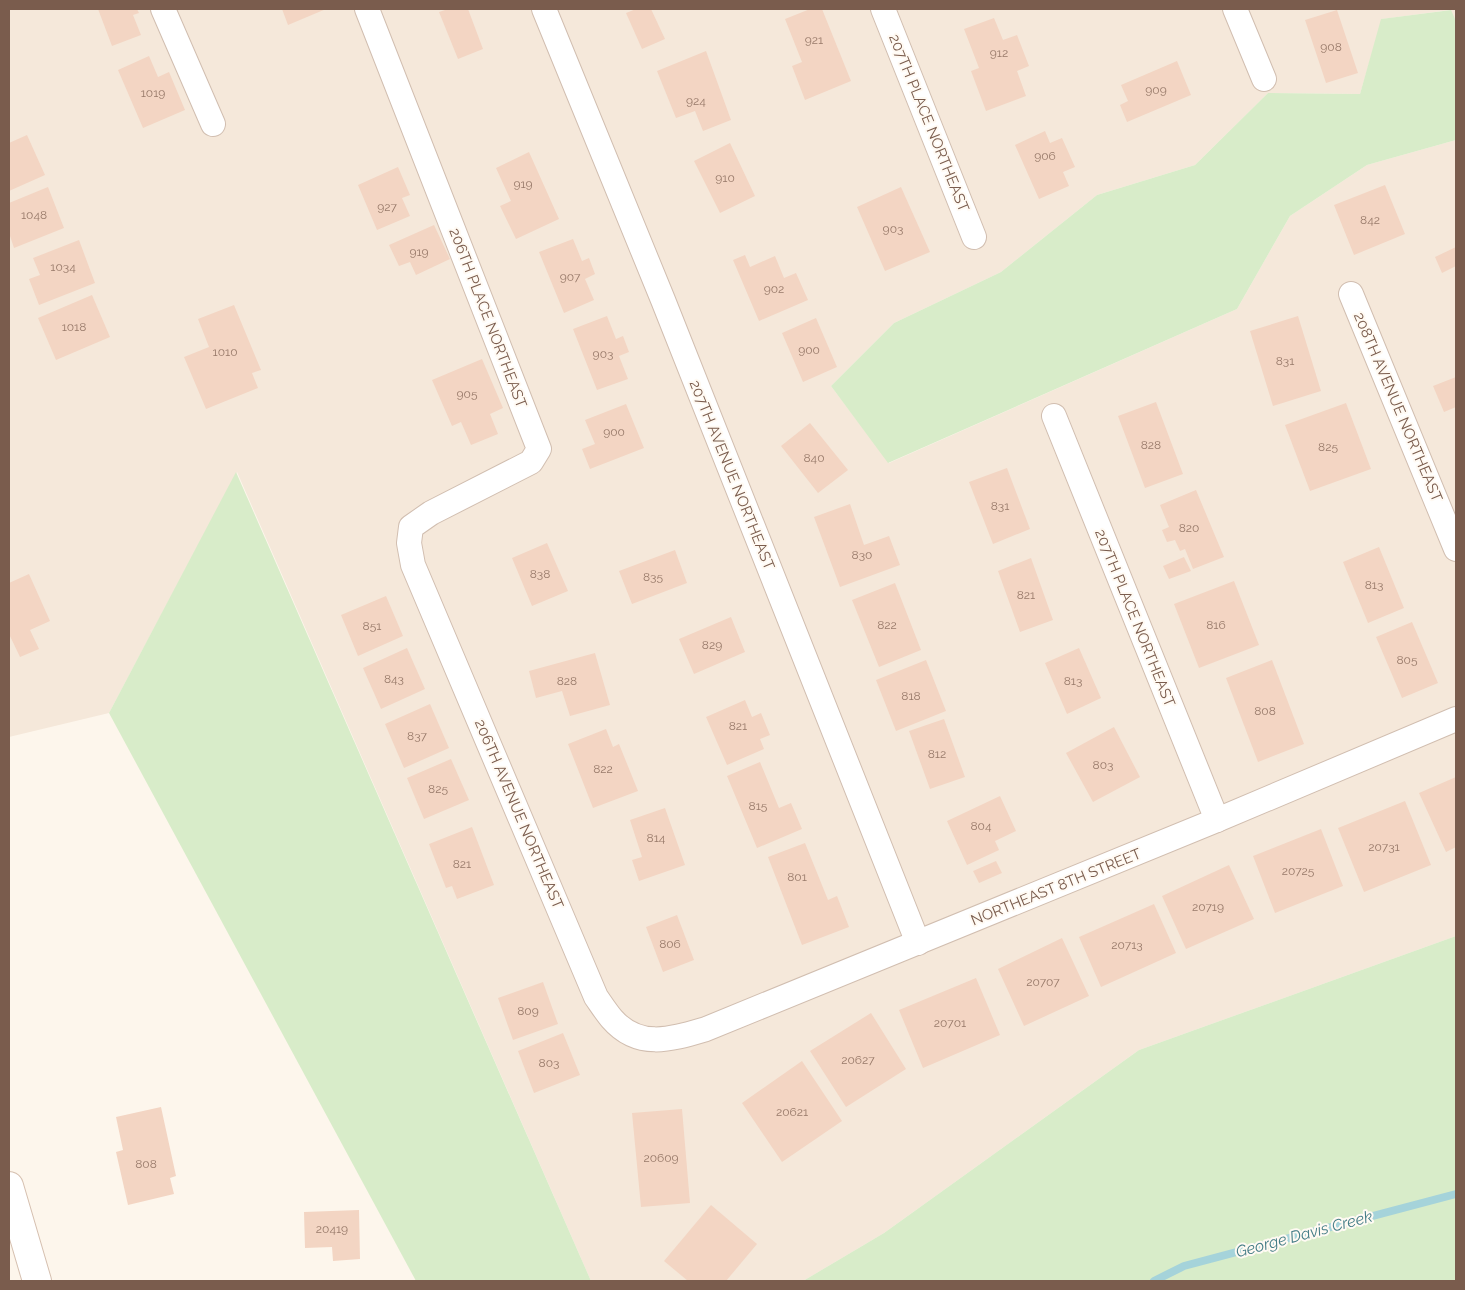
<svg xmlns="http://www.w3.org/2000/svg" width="1465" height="1290" viewBox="0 0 1465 1290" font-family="Raleway,sans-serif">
<rect width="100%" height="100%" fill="#fdf6ec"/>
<polygon fill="#f5e8da" points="9,9 1456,9 1456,21 1450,10 1382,19 1360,94 1268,93 1195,165 1097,195 1001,272 894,323 831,386 889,463 1237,309 1290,216 1367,165 1456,140 1456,936 1139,1050 884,1233 803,1281 591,1281 237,472 109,713 9,737"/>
<g fill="#d8ecc9">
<polygon points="1451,10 1456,21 1456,140 1367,165 1290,216 1237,309 888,463 831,386 894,323 1001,272 1097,195 1195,165 1268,93 1360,94 1381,19"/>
<polygon points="236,472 591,1281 416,1281 109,713"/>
<polygon points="1456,936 1456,1281 803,1281 884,1233 1139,1050"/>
</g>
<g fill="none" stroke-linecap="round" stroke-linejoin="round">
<polyline stroke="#a5d3da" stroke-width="8" points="1154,1281 1184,1266 1456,1194"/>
</g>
<g fill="#f3d5c3">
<polygon points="98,9 137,9 139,13 133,15 141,35 112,46"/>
<polygon points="282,9 326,9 288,25"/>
<polygon points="448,9 468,9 483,49 458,59 439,12"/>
<polygon points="636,9 651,9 665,39 642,49 626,13"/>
<polygon points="810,9 822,9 851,81 805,100 792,66 802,62 785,19"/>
<polygon points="1337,10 1358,73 1326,83 1305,20"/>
<polygon points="994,18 1003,40 1017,35 1029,66 1017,71 1026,96 986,111 971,71 979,68 964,29"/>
<polygon points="706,51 731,120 703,131 695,111 676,118 657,71"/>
<polygon points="149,56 158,77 169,72 185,110 143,128 118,70"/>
<polygon points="1177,61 1191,95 1127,122 1120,105 1128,101 1121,85"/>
<polygon points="1045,131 1050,143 1062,138 1075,167 1063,172 1069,186 1039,199 1015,145"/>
<polygon points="27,135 45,175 9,191 9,143"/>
<polygon points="730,143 755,196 720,213 694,161"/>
<polygon points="529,152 559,219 516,239 500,206 511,201 496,168"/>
<polygon points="398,167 410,195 402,198 410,216 377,230 358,185"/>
<polygon points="1385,185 1405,234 1354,255 1334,205"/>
<polygon points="48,187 64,228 14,248 9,233 9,203"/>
<polygon points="901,187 930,252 885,271 857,207"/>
<polygon points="434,225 450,259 416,275 410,262 399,266 389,245"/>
<polygon points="573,239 582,261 589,258 595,274 585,279 594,300 564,313 539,252"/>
<polygon points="79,240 95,283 39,305 29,279 40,275 33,258"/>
<polygon points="1456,247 1456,266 1442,273 1435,257"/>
<polygon points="745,255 750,267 775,256 784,278 796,273 808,300 759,321 733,260"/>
<polygon points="92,295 110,337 56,360 38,318"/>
<polygon points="234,305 261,370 252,373 258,388 206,409 184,357 209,347 198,319"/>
<polygon points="607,316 616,339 623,336 629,352 619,356 628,379 597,390 573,329"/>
<polygon points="1298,316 1321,391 1273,406 1250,331"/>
<polygon points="816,318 837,367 803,382 782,333"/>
<polygon points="482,359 503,408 490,414 498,434 471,445 461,422 452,426 432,380"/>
<polygon points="1456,377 1456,407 1444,412 1433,386"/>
<polygon points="1156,402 1183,474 1145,488 1118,416"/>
<polygon points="1346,403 1371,469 1310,491 1285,425"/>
<polygon points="626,404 644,448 590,469 582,449 595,444 585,420"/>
<polygon points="810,423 848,470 818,493 781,446"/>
<polygon points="1007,468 1030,529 993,544 969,482"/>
<polygon points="1196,490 1224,557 1193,569 1185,549 1180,551 1175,540 1167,542 1162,530 1169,527 1160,505"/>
<polygon points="850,504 864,545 889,536 900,565 840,587 814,517"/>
<polygon points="547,543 568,591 532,606 512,558"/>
<polygon points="1379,547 1404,608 1368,623 1343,562"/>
<polygon points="675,550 687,583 632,604 619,571"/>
<polygon points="1184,557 1191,571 1169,579 1163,566"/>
<polygon points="1031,558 1053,620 1020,632 998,571"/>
<polygon points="29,574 50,621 30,630 39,649 20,657 9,634 9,583"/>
<polygon points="1234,581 1259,645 1199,668 1174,604"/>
<polygon points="895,583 921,650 879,667 852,600"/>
<polygon points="386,596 403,636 358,656 341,615"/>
<polygon points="731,617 745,652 694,674 679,639"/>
<polygon points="1412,622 1438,683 1402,698 1376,637"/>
<polygon points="407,648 425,689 381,709 363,668"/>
<polygon points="1079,648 1101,698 1067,714 1045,663"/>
<polygon points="595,653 610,705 570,716 562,691 536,698 529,671"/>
<polygon points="926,660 946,711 896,731 876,680"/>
<polygon points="1272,660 1304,744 1258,762 1226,678"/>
<polygon points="745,700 752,717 761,713 770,735 760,739 764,749 727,765 706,717"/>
<polygon points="430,704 449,748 404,768 385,724"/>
<polygon points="944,719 965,777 930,789 909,731"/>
<polygon points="1114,727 1140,777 1093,802 1066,753"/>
<polygon points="606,729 613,747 619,744 638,791 593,808 568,744"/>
<polygon points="451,759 469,800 424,819 407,778"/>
<polygon points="760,762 779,808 791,803 802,829 757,848 727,776"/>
<polygon points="1456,777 1456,847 1446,852 1419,793"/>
<polygon points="1000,796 1016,831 995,841 999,850 967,865 947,821"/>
<polygon points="1405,801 1431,865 1364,892 1338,828"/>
<polygon points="665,808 685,865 639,881 632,860 642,857 630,820"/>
<polygon points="472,827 494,885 457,899 452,886 446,888 429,844"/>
<polygon points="1321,829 1343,886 1275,913 1253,856"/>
<polygon points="805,843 828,900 837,896 849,927 802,945 768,857"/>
<polygon points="996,861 1002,873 979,883 973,871"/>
<polygon points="1229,865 1254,919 1186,949 1162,896"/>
<polygon points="1154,904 1176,953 1101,987 1079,937"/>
<polygon points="677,915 694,960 663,972 646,927"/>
<polygon points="1062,938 1089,996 1024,1026 998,969"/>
<polygon points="976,978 1000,1035 923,1068 899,1010"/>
<polygon points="543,982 558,1024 513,1040 498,998"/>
<polygon points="871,1013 906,1069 846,1107 810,1051"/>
<polygon points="563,1033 580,1075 534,1093 518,1051"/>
<polygon points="802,1061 842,1121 782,1162 742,1103"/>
<polygon points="161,1107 176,1176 170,1178 174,1194 128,1205 116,1152 123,1150 116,1117"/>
<polygon points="682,1109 690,1203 641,1207 632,1113"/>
<polygon points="711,1205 757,1244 726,1281 688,1281 664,1261"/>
<polygon points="359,1210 360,1259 333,1261 332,1247 305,1248 304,1212"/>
</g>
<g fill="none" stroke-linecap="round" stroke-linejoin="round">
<defs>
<g id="minor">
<polyline points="163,9 213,124"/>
<path d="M367,9L539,449L531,462L431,513L411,527L409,543L413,565L596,997C601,1004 606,1012 612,1019C639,1050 672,1039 706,1029L1217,820L1456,719"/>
<polyline points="544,9 663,300 918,943"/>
<polyline points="883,9 974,237"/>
<polyline points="1235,9 1264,79"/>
<polyline points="1351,294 1456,549"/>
<polyline points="1054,416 1217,820"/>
</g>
<polyline id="secondary" points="9,1186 37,1281"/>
</defs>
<use href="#minor" stroke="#d1beb0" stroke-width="26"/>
<use href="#secondary" stroke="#d6c0b0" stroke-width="30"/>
<use href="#minor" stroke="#fff" stroke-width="24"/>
<use href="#secondary" stroke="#fff" stroke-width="28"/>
</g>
<g text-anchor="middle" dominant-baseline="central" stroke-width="4" stroke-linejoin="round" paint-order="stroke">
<g font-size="12" fill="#987a6a">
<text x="814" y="40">921</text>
<text x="1331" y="47">908</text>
<text x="999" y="53">912</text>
<text x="1156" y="90">909</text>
<text x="153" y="93">1019</text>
<text x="696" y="101">924</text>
<text x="1045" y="156">906</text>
<text x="725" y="178">910</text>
<text x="523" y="184">919</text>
<text x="387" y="207">927</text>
<text x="34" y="215">1048</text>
<text x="1370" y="220">842</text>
<text x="893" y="229">903</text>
<text x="419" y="252">919</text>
<text x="63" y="267">1034</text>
<text x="570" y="277">907</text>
<text x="774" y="289">902</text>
<text x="74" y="327">1018</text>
<text x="809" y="350">900</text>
<text x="225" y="352">1010</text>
<text x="603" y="354">903</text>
<text x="1285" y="361">831</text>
<text x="467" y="394">905</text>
<text x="614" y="432">900</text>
<text x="1151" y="445">828</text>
<text x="1328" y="447">825</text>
<text x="814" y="458">840</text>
<text x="1000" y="506">831</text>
<text x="1189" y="528">820</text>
<text x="862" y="555">830</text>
<text x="540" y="574">838</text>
<text x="653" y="577">835</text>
<text x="1374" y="585">813</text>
<text x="1026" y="595">821</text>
<text x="887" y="625">822</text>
<text x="1216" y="625">816</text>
<text x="372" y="626">851</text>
<text x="712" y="645">829</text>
<text x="1407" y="660">805</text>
<text x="394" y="679">843</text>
<text x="567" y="681">828</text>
<text x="1073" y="681">813</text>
<text x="911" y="696">818</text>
<text x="1265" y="711">808</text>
<text x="738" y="726">821</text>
<text x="417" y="736">837</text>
<text x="937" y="754">812</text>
<text x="1103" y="765">803</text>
<text x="603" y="769">822</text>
<text x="438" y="789">825</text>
<text x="758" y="806">815</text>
<text x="981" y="826">804</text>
<text x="656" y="838">814</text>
<text x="1384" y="847">20731</text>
<text x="462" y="864">821</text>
<text x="1298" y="871">20725</text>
<text x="797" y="877">801</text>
<text x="1208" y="907">20719</text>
<text x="670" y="944">806</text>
<text x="1127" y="945">20713</text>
<text x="1043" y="982">20707</text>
<text x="528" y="1011">809</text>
<text x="950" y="1023">20701</text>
<text x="858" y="1060">20627</text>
<text x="549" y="1063">803</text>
<text x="792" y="1112">20621</text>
<text x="661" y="1158">20609</text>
<text x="146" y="1164">808</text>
<text x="332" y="1229">20419</text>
</g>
<g font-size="15" fill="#7a5c4d" stroke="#fffaf3">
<text transform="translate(929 123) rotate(68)">207TH PLACE NORTHEAST</text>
<text transform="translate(488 318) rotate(69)">206TH PLACE NORTHEAST</text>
<text transform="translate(1398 407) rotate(67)">208TH AVENUE NORTHEAST</text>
<text transform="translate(732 475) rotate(68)">207TH AVENUE NORTHEAST</text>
<text transform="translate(1135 618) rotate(68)">207TH PLACE NORTHEAST</text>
<text transform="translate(519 814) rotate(67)">206TH AVENUE NORTHEAST</text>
<text transform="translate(1056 887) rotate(-22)">NORTHEAST 8TH STREET</text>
</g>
<g font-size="16" font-style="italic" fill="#437c86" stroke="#fffaf3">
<text transform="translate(1304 1234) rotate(-15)">George Davis Creek</text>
</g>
</g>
<rect width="1465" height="1290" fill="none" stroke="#7a5c4d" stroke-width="20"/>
</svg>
